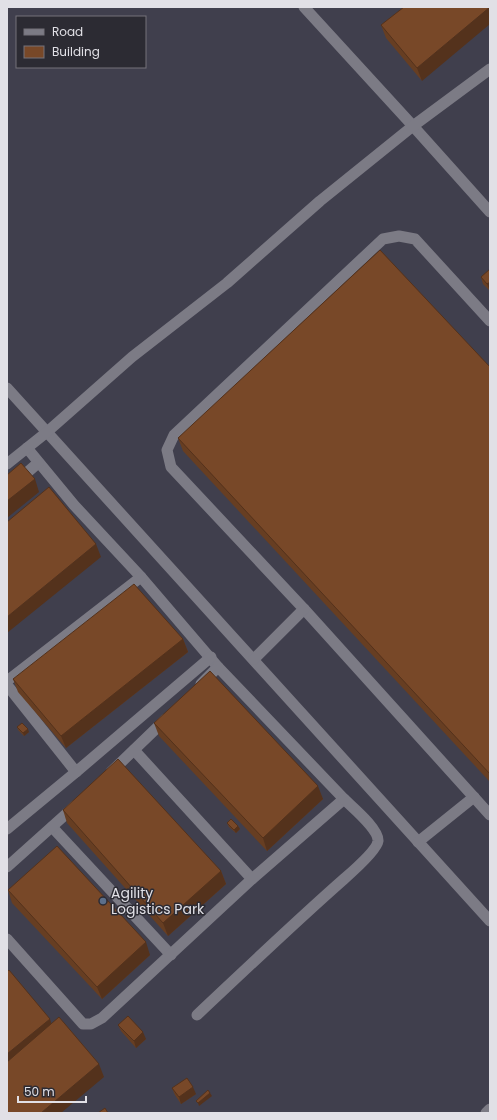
<svg xmlns="http://www.w3.org/2000/svg" width="497" height="1120" viewBox="0 0 497 1120" font-family="Poppins,sans-serif">
<rect width="100%" height="100%" fill="#36353e"/>
<path fill="#403f4d" fill-rule="evenodd" d="M7,7H490V1113H7ZM17,17H145V67H17Z"/>
<g fill="none" stroke-linecap="round" stroke-linejoin="round">
<g stroke="#7c7b85" stroke-width="11">
<polyline points="304,7 413,126 490,212"/>
<polyline points="7,388 490,921"/>
<polyline points="27,448 74,505 141,577 218,667"/>
<polyline points="7,464 47,432 132,357 227,283 320,201 413,126 490,69"/>
<polyline points="7,490 38,463"/>
<polyline points="304,609 490,815"/>
<polyline points="254,659 304,609 171,467 167,450 174,435 383,239 399,236 415,239 490,321"/>
<polyline points="7,681 141,577"/>
<polyline points="7,685 76,772 211,657"/>
<polyline points="134,750 252,879"/>
<polyline points="111,772 166,719"/>
<polyline points="52,827 171,955"/>
<polyline points="7,829 76,772"/>
<polyline points="418,842 474,797"/>
<polyline points="7,867 75,806"/>
<polyline points="7,939 83,1024 91,1024 102,1018 252,879 344,799 218,667 201,684"/>
<path d="M197,1015C246,969 294,923 344,879C352,872 377,850 378,841C379,829 352,807 344,799"/>
<polyline points="486,1113 490,1109"/>
</g>
</g>
<g fill="#673e22">
<polygon points="404,7 422,81 386,38 381,25"/>
<polygon points="490,269 490,291 483,284 481,277"/>
<polygon points="490,367 490,782 183,451 178,438"/>
<polygon points="183,639 188,652 66,748 18,692 13,679"/>
<polygon points="154,723 323,799 267,851 159,736"/>
<polygon points="17,727 29,732 24,736 18,730"/>
<polygon points="63,810 221,871 226,884 168,936 67,823"/>
<polygon points="227,823 238,826 240,829 236,833 229,827"/>
<polygon points="8,890 150,955 102,999 12,903"/>
<polygon points="118,1025 146,1039 136,1048 121,1031"/>
<polygon points="172,1088 196,1094 181,1104 175,1095"/>
</g>
<g fill="#54321c">
<polygon points="490,7 490,24 422,81 417,68"/>
<polygon points="490,282 490,291 487,284"/>
<polygon points="35,479 39,492 7,518 7,501"/>
<polygon points="96,544 101,557 7,633 7,617"/>
<polygon points="183,639 188,652 66,748 61,736"/>
<polygon points="28,729 29,732 24,736 23,733"/>
<polygon points="318,786 323,799 267,851 263,838"/>
<polygon points="238,826 240,829 236,833 234,830"/>
<polygon points="221,871 226,884 168,936 163,923"/>
<polygon points="146,942 150,955 102,999 97,987"/>
<polygon points="50,1019 54,1032 7,1071 7,1054"/>
<polygon points="143,1032 146,1039 136,1048 134,1041"/>
<polygon points="99,1064 104,1077 61,1113 41,1113"/>
<polygon points="193,1087 196,1094 181,1104 179,1097"/>
<polygon points="210,1093 212,1096 199,1106 198,1103"/>
</g>
<g fill="#784828" stroke="#54321c">
<polygon points="404,7 490,7 417,68 381,25"/>
<polygon points="380,250 490,367 490,774 178,438"/>
<polygon points="490,269 490,282 487,284 481,277"/>
<polygon points="21,463 35,479 7,501 7,475"/>
<polygon points="49,487 96,544 7,617 7,522"/>
<polygon points="134,584 183,639 61,736 13,679"/>
<polygon points="210,671 318,786 263,838 154,723"/>
<polygon points="22,723 28,729 23,733 17,727"/>
<polygon points="118,759 221,871 163,923 63,810"/>
<polygon points="231,819 238,826 234,830 227,823"/>
<polygon points="57,846 146,942 97,987 8,890"/>
<polygon points="9,970 50,1019 7,1054 7,972"/>
<polygon points="128,1016 143,1032 134,1041 118,1025"/>
<polygon points="59,1017 99,1064 41,1113 7,1113 7,1062"/>
<polygon points="187,1078 193,1087 179,1097 172,1088"/>
<polygon points="208,1090 210,1093 198,1103 196,1101"/>
<polygon points="105,1108 108,1113 98,1113"/>
</g>
<circle fill="#5c6f8a" stroke="#2c2b33" stroke-width="1.5" cx="103" cy="901" r="4"/>
<g text-anchor="middle" dominant-baseline="central" stroke-width="3" stroke-linejoin="round" paint-order="stroke">
<g font-size="14" fill="#e1e0e6" stroke="#2c2b33" text-anchor="start">
<text x="111" y="893">Agility<tspan x="111" dy="16">Logistics Park</tspan></text>
</g>
</g>
<rect width="497" height="1120" fill="none" stroke="#e1e0e6" stroke-width="16"/>
<rect x="16" y="16" width="130" height="52" fill="#2c2b33" stroke="#74737b"/>
<rect x="24" y="29" width="20" height="6" fill="#7c7b85" stroke="#74737b"/>
<text x="52" y="36" font-size="12" fill="#e1e0e6">Road</text>
<rect x="24" y="46" width="20" height="12" fill="#784828" stroke="#74737b"/>
<text x="52" y="56" font-size="12" fill="#e1e0e6">Building</text>
<path d="M18 1096v6h68v-6" fill="none" stroke="#e1e0e6" stroke-width="2"/>
<text x="24" y="1096" font-size="12" fill="#e1e0e6" stroke="#2c2b33" stroke-width="3" paint-order="stroke">50 m</text>
</svg>
